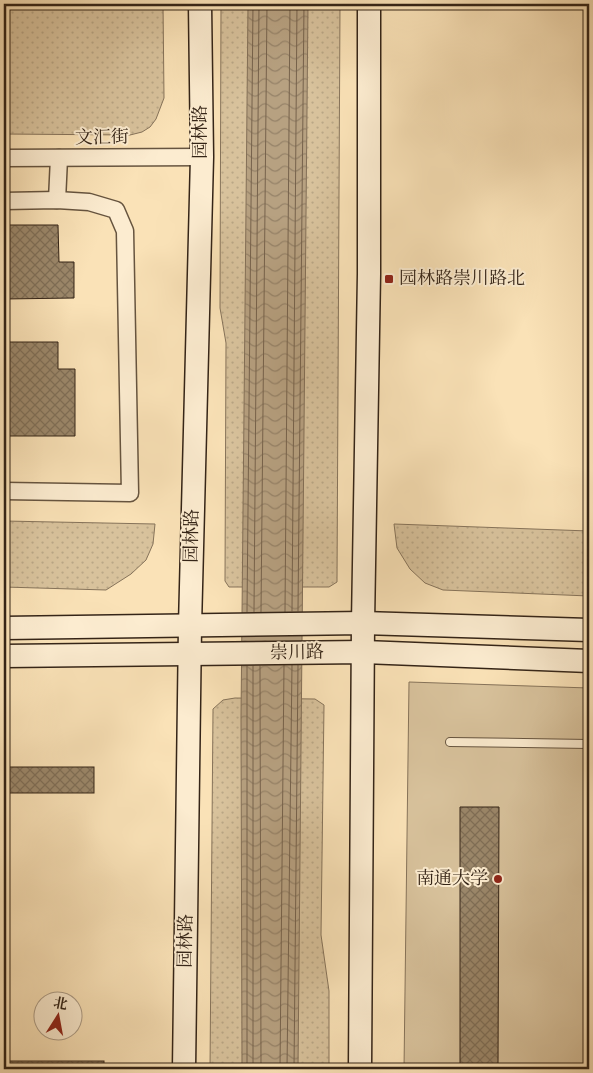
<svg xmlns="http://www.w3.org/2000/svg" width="593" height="1073" viewBox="0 0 593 1073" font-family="'Old Standard TT','Noto Serif SC',serif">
<defs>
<pattern id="grass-dots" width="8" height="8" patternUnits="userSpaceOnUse" patternTransform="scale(1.25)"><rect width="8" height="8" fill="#d8c29c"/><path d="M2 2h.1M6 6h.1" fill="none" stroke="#baa786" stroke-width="1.8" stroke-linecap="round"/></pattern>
<pattern id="water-waves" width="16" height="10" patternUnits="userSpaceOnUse" patternTransform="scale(1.25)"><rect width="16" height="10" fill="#b7a181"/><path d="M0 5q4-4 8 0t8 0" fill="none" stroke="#968369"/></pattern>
<pattern id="building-cross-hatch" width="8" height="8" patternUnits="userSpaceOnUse" patternTransform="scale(1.25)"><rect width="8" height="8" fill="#9b876a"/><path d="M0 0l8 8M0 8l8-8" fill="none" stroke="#7f6e56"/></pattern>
</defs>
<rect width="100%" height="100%" fill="#fae2b7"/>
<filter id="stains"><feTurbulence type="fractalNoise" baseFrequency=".004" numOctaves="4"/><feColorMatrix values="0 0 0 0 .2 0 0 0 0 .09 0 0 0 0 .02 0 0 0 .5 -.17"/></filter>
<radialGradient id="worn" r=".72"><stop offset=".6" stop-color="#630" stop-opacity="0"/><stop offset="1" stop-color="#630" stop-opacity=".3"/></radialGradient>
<g fill="url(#grass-dots)" stroke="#86735a">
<polygon points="4,4 163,4 164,98 156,119 150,127 142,132 130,135 4,134"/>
<polygon points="221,4 340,4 337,582 329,587 229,587 225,581 226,343 220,308"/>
<polygon points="4,521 155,524 153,544 146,560 131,574 106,590 4,587"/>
<polygon points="394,524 589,531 589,596 443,590 425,583 410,569 397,548"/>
<polygon points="235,698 315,699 324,705 321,935 329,991 329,1069 210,1069 213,709 223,700"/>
</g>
<polygon fill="#d8c29c" stroke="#86735a" points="409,682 589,688 589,1069 404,1069"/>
<polygon fill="url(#water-waves)" stroke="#836f57" points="248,4 308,4 298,1069 242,1069 241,717"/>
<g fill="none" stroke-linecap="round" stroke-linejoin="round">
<g stroke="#76624c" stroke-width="1">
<polyline points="292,611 297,4"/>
<polyline points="298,611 304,4"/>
<polyline points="247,612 253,4"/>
<polyline points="254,612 259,4"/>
<polyline points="261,612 267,4"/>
<polyline points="285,612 290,4"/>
<polyline points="253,666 253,1069"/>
<polyline points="260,666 261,1069"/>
<polyline points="247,1069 247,666"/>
<polyline points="280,1069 284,665"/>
<polyline points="287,1069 292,665"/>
<polyline points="294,1069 298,665"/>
</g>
</g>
<g fill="url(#building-cross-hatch)" stroke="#342417">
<polygon points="4,225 58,225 59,262 74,262 74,298 4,299"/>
<polygon points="4,342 58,342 58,369 75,369 75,436 4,436"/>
<rect x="4" y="767" width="90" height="26"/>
<polygon points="460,807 499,807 498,1069 460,1069"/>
<rect x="4" y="1061" width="100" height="8"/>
</g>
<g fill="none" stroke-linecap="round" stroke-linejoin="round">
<defs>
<polyline id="service" points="450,742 589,744"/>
<g id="minor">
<polyline points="4,158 202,157"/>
<polyline points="57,200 59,158"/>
<polyline points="4,201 57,200 89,202 116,210 125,231 130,493 4,491"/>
</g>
<g id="secondary">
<polyline points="4,628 363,623 589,630"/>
<polyline points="4,656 364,652 589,661"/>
<polyline points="184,1069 190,626 202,157 200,4"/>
<polyline points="360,1069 363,623 369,274 369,4"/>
</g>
</defs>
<use href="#service" stroke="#66543f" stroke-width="10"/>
<use href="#minor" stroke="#66543f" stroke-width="19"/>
<use href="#secondary" stroke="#342417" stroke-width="25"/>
<use href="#service" stroke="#fcecd0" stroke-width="8"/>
<use href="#minor" stroke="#fcecd0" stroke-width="16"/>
<use href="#secondary" stroke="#fcecd0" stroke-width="22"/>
</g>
<g fill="#8f2418" stroke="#fcecd0" stroke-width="2">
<rect x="384" y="274" width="10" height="10" rx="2.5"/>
<circle cx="498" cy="879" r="5"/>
</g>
<g text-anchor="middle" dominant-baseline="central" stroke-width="4" stroke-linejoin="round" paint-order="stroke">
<g font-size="18" fill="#342417" stroke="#fcecd0">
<text transform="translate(201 132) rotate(-90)">园林路</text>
<text transform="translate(102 138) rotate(-1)">文汇街</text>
<text transform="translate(192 536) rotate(-89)">园林路</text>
<text transform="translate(297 653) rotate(-1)">崇川路</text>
<text transform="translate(186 941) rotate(-89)">园林路</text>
</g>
<g font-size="18" fill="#342417" stroke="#fcecd0" text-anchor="start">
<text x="399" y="279">园林路崇川路北</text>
<text x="488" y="879" text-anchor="end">南通大学</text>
</g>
</g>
<rect width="593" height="1073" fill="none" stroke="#fae2b7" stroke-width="20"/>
<rect x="5" y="5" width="583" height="1063" fill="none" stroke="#342417" stroke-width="2.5"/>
<rect x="10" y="10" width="573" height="1053" fill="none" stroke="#342417"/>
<g transform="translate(58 1016) rotate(11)"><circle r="24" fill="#fcecd0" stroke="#ac9c86"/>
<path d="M0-4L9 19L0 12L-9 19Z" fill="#8f2418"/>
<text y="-8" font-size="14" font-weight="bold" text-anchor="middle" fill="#342417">北</text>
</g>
<rect width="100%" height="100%" filter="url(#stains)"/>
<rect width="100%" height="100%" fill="url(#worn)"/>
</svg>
